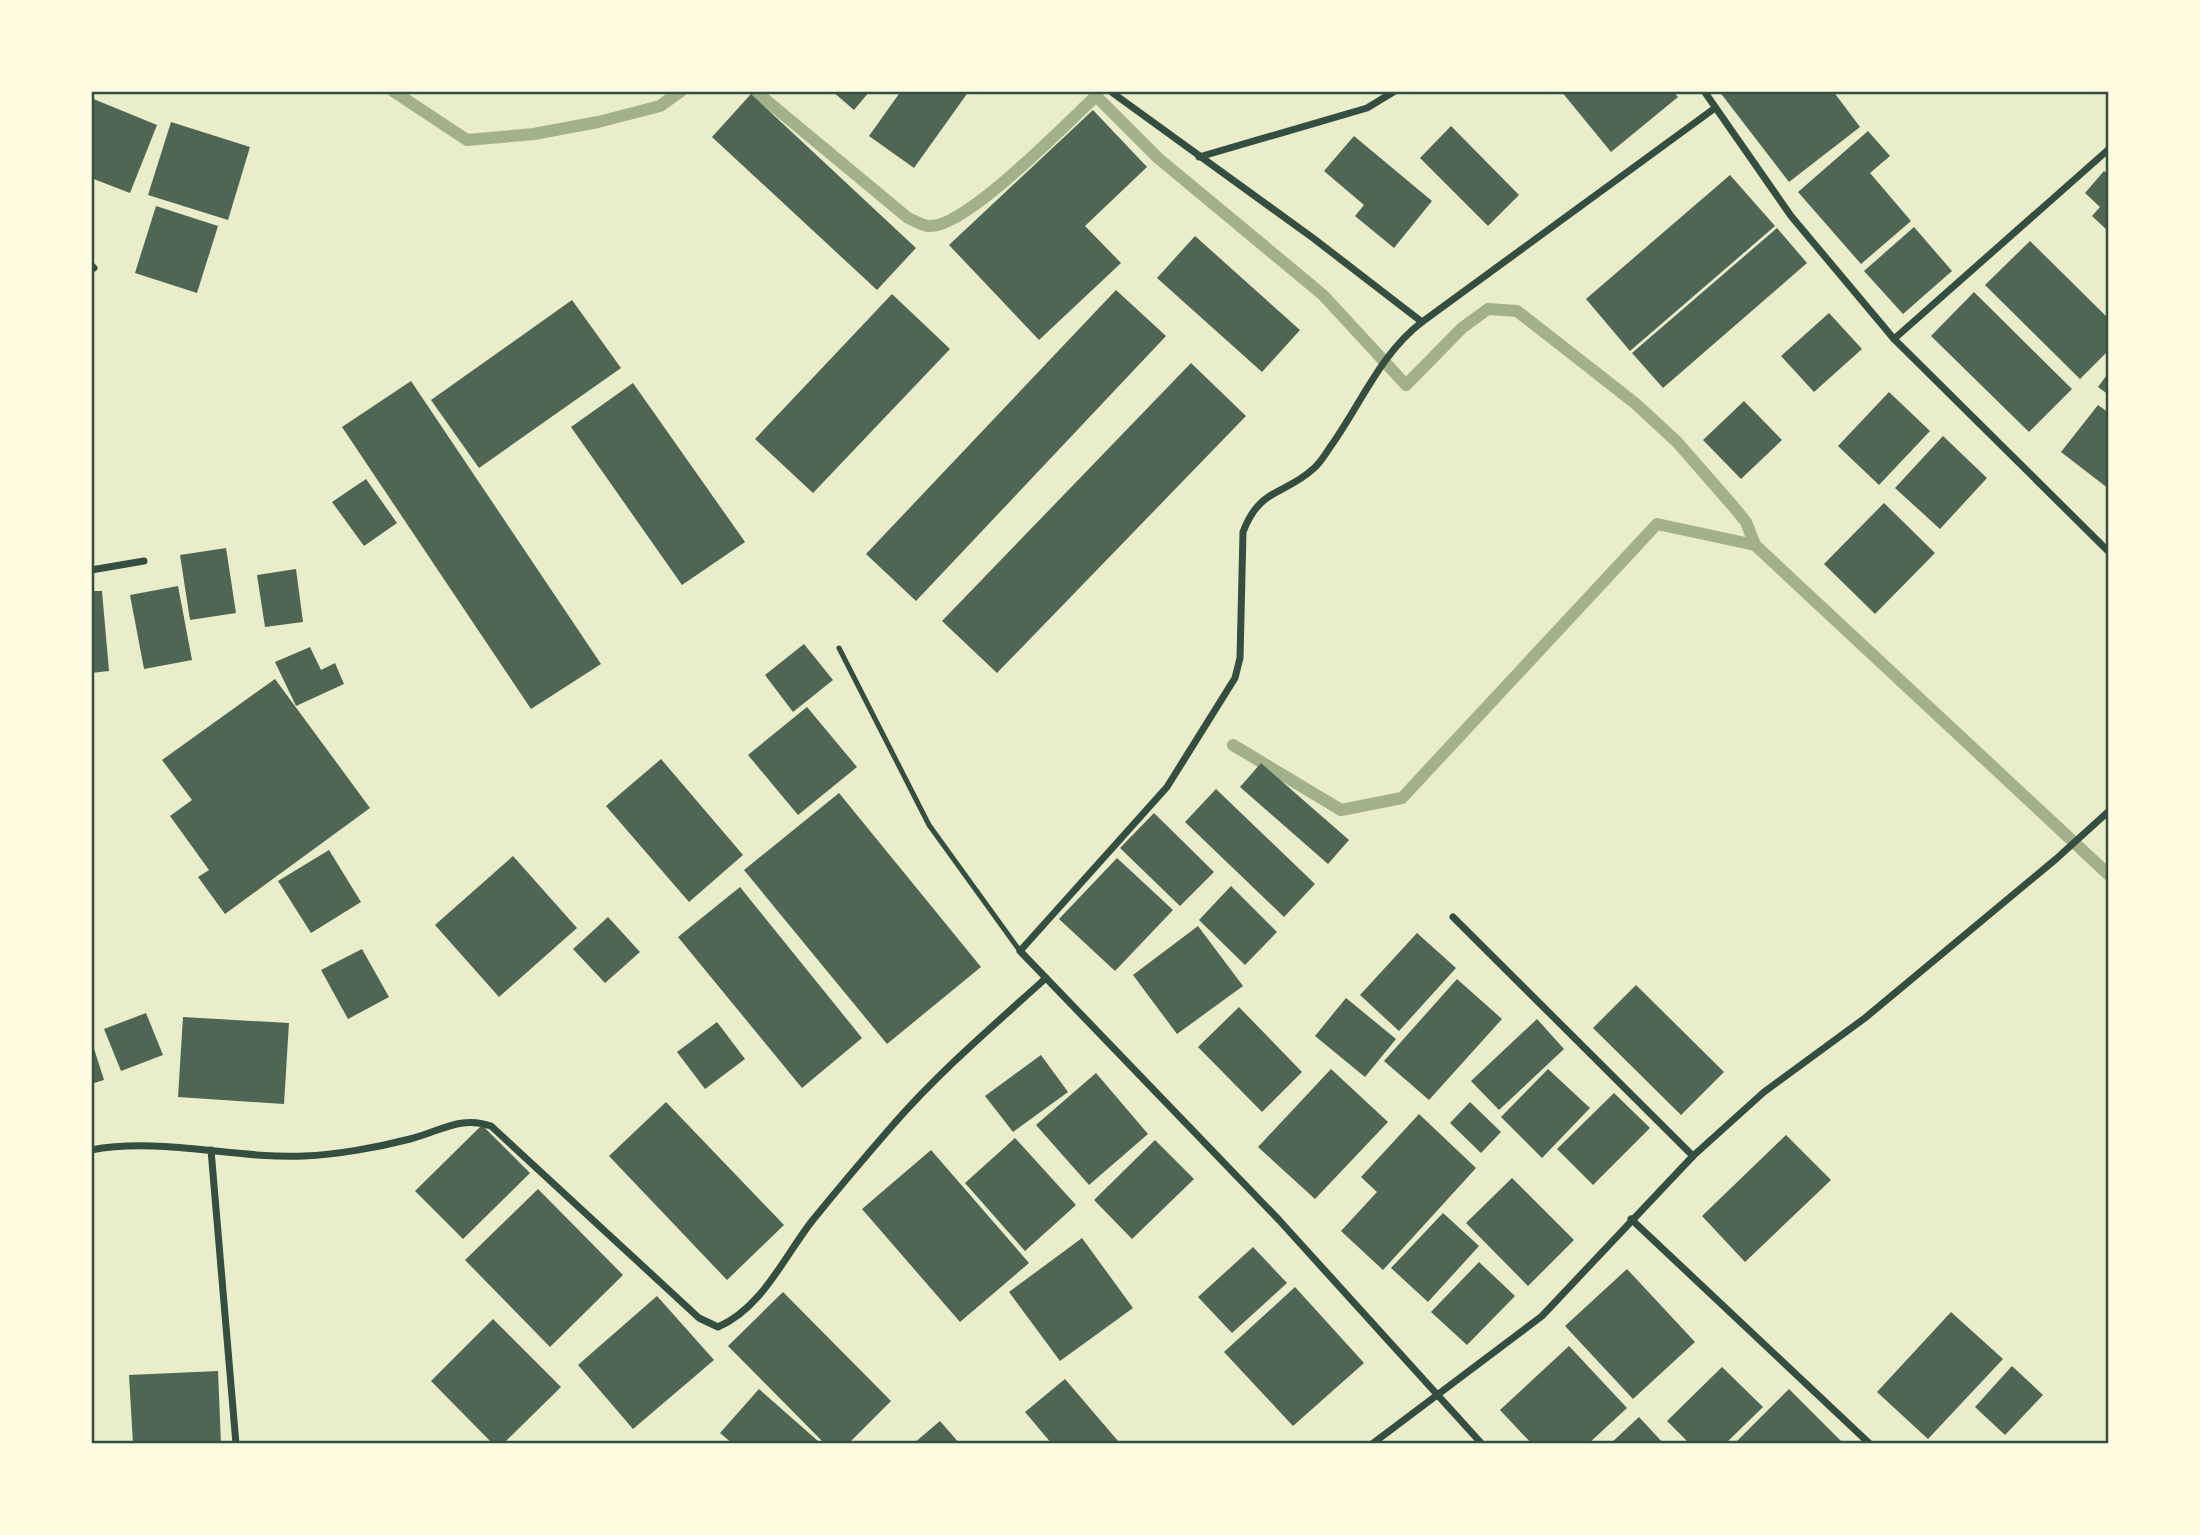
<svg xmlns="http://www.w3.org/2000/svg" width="2200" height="1535" viewBox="0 0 2200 1535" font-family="'Golos Text',sans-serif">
<rect width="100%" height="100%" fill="#e9edc9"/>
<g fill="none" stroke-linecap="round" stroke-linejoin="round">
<g stroke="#a3b18a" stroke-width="12">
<polyline points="393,91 467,140 534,134 598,122 660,106 681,91"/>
<path d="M755,91L908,218C913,220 921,225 928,226C964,230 1067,123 1096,96L1158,158L1323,295L1406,385L1462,328L1488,309L1517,311L1636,404L1677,442L1733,506L1746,522L1755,545L2109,875"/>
<polyline points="1233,745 1341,810 1402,798 1657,524 1755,545"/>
</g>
</g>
<g fill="#4f6655">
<polygon points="832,91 870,91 854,110"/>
<polygon points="901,91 969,91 914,168 869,136"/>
<polygon points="1561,91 1673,91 1678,97 1611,152"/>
<polygon points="1719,91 1833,91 1860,127 1789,182"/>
<polygon points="751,94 916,248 877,290 712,137"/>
<polygon points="91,98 157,125 130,193 91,178"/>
<polygon points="1093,110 1147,167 1085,226 1121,263 1039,340 949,245"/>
<polygon points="171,122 250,147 228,220 148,195"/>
<polygon points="1451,126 1519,195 1488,226 1420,158"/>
<polygon points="1868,131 1890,156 1870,173 1911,221 1861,264 1798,192"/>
<polygon points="1354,136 1432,201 1394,248 1355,216 1364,205 1324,171"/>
<polygon points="2104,171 2109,175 2109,232 2092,216 2100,207 2085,193"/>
<polygon points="1730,175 1775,226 1630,351 1586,299"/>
<polygon points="156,206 218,226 197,293 135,273"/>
<polygon points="1914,227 1952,271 1903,314 1864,271"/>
<polygon points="1777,228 1807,263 1663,388 1632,353"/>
<polygon points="1195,236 1300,330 1262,372 1157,278"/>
<polygon points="2030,241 2109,319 2109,350 2080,379 1985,285"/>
<polygon points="1116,290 1166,336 916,601 866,554"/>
<polygon points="1974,292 2072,389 2029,432 1931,336"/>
<polygon points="892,294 950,349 813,493 755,439"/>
<polygon points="572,300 621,368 479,468 431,400"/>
<polygon points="1829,313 1862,349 1814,392 1781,356"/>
<polygon points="1191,363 1246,416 997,673 942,621"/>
<polygon points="2109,372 2109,395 2098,387"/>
<polygon points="411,381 601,664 531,709 342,427"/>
<polygon points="633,383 745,542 682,585 571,427"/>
<polygon points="1889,392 1930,431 1879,485 1838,446"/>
<polygon points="1744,401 1782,440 1741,479 1703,440"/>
<polygon points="2098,405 2109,413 2109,489 2061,452"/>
<polygon points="1943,436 1987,478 1940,529 1895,488"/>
<polygon points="366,479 397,523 364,546 332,502"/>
<polygon points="1884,503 1935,553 1875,614 1824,564"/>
<polygon points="226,548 236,613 190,620 180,555"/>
<polygon points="296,569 303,622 265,627 257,575"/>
<polygon points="178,586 192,660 144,669 130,595"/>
<polygon points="91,591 102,591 109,671 91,673"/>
<polygon points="804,644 833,680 793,712 765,675"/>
<polygon points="310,647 321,670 335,663 344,684 296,706 275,662"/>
<polygon points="275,679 370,808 225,914 198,877 209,870 170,816 192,800 162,760"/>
<polygon points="807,707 857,767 798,815 748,755"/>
<polygon points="661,759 743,855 689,902 606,806"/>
<polygon points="1261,763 1349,840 1328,864 1240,787"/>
<polygon points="1216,789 1315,884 1284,917 1185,822"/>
<polygon points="839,793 981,967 887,1044 744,870"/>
<polygon points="1154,813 1214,872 1180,906 1120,848"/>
<polygon points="329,850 361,902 311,933 278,881"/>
<polygon points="513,856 577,928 499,997 435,925"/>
<polygon points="1117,858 1173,910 1115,971 1059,919"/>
<polygon points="1231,886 1277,932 1245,965 1199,920"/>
<polygon points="740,887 862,1038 802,1088 678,937"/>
<polygon points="608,917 640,952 605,983 573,949"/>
<polygon points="1198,926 1243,986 1177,1034 1133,975"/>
<polygon points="1417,933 1456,968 1399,1031 1360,995"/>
<polygon points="362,949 389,997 348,1019 321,970"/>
<polygon points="1457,979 1502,1019 1429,1100 1384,1061"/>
<polygon points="1636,985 1724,1072 1681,1115 1593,1028"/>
<polygon points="1346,998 1396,1039 1365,1077 1315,1036"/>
<polygon points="1239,1007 1302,1072 1262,1112 1198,1047"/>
<polygon points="146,1013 163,1055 121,1071 104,1029"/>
<polygon points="183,1017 289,1023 284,1104 178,1097"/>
<polygon points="1537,1019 1564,1049 1499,1110 1471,1081"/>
<polygon points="717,1022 745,1059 705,1089 677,1052"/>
<polygon points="91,1039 104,1080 91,1084"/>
<polygon points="1041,1055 1068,1092 1013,1132 985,1096"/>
<polygon points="1331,1069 1388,1122 1315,1199 1258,1147"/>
<polygon points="1548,1069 1590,1108 1542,1158 1501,1117"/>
<polygon points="1096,1073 1148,1134 1089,1185 1036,1125"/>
<polygon points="1614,1093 1650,1128 1593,1185 1557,1149"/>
<polygon points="666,1102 784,1225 727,1280 609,1156"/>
<polygon points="1470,1102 1501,1132 1481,1153 1450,1123"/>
<polygon points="1419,1114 1476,1168 1383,1270 1341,1231 1377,1192 1361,1177"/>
<polygon points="482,1125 530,1173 463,1239 415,1191"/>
<polygon points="1786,1135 1831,1180 1745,1262 1702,1216"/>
<polygon points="1015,1138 1076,1205 1025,1251 965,1183"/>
<polygon points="1155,1140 1194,1179 1132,1239 1094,1200"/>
<polygon points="931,1150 1029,1263 960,1322 862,1209"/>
<polygon points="1512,1178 1574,1240 1528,1286 1466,1223"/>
<polygon points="538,1189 623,1275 550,1347 465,1260"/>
<polygon points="1443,1213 1479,1246 1428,1302 1391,1268"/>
<polygon points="1082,1238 1133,1308 1060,1361 1009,1292"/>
<polygon points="1253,1247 1287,1283 1232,1333 1198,1297"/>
<polygon points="1479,1262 1515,1296 1467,1345 1431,1312"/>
<polygon points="1627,1269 1695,1342 1633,1399 1565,1326"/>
<polygon points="1295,1287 1364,1363 1293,1426 1224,1352"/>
<polygon points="783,1292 891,1401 848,1444 825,1444 728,1346"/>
<polygon points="657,1296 714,1360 633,1429 578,1365"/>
<polygon points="1951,1312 2003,1359 1928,1439 1877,1392"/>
<polygon points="493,1319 561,1387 503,1444 493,1444 431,1381"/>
<polygon points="1569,1346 1627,1408 1588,1444 1532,1444 1500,1410"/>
<polygon points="2012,1366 2043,1395 2005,1435 1975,1407"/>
<polygon points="1722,1367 1763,1407 1725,1444 1690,1444 1667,1421"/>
<polygon points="218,1371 221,1444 133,1444 129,1375"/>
<polygon points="1065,1379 1118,1441 1113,1444 1052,1444 1025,1412"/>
<polygon points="759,1389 818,1441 815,1444 733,1444 720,1433"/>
<polygon points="1789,1389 1844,1444 1734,1444"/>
<polygon points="1639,1417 1664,1444 1610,1444"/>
<polygon points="940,1421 960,1444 913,1444"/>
</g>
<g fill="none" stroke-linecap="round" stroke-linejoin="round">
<polyline stroke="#344e41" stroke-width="5" points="839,648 929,825 1020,951"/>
<g stroke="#344e41" stroke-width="7">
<path d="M1110,91L1313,238L1422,322C1382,352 1361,403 1333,443C1327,451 1321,463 1313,469C1285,495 1260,487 1243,532L1240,658L1235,678L1167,787L1020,951L1279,1220L1482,1444"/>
<polyline points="1704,91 1791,216 1894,339 2109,552"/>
<polyline points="1199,157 1367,108 1395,91"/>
<polyline points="91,265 94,268"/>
<polyline points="1422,322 1715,108"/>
<polyline points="1894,339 2109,149"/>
<polyline points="91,570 144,561"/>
<polyline points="1453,917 1693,1156"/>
<path d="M91,1150C161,1137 234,1159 304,1156C336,1155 379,1147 410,1139C439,1132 460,1115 491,1126L699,1318L718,1327C762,1308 784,1257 812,1221C838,1189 865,1157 892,1126C939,1072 993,1026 1046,978"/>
<polyline points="211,1150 236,1444"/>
<polyline points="1631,1219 1870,1444"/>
<polyline points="1372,1444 1542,1316 1693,1156 1764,1092 1865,1018 2056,859 2109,811"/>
</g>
</g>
<rect width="2200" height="1535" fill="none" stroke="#fefae0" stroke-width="186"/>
<rect x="93" y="93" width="2014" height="1349" fill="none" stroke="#344e41" stroke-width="2.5"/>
</svg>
